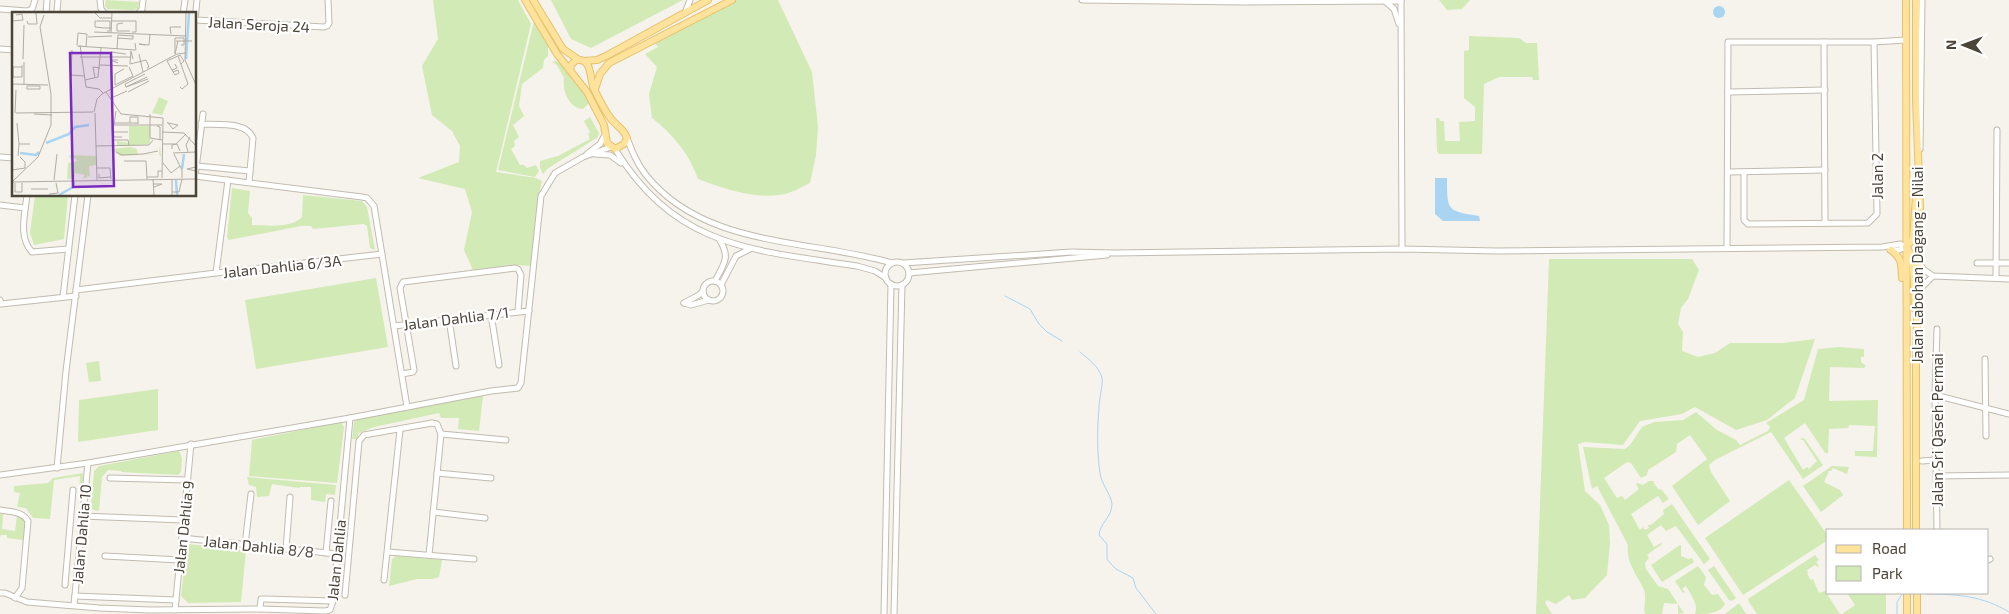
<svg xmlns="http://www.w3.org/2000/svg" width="2009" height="614" viewBox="0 0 2009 614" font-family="'Exo 2',sans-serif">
<rect width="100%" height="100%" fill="#f6f3ec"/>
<g fill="#d2eab5">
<polygon points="106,0 139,2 138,8 134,10 107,9 105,6"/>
<polygon points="433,0 518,0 531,24 496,172 536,178 542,181 539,194 532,266 516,265 473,270 464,250 472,212 465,189 418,178 459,162 460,146 452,131 432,115 422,66 438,39"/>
<polygon points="551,0 683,0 591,48 571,39"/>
<path d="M734,0H778L812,72L818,127L816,155L810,183C803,186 794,192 785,194C755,200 726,189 698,179C690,155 673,134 652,118L649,94L657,67L645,54L658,47L654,42Z"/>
<polygon points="1439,0 1470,0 1462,9 1447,10"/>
<polygon points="535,17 548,42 548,56 544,60 543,68 522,84 519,106 524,116 513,125 519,137 514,141 515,146 511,149 520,165 524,165 527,168 536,165 539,171 535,177 498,170"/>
<polygon points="1469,36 1519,38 1526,43 1537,43 1539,80 1533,80 1532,77 1499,77 1484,84 1482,154 1439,154 1437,151 1436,118 1439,118 1440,121 1444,121 1445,141 1460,141 1459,122 1475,121 1475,107 1464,98 1464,51 1469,50"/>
<path d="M556,61L560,63L590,102L583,109C569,108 562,91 564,78L557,65L552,62Z"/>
<polygon points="590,117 599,133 598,137 547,169 543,174 540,168 540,161 558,156 590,139 588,134 590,132 584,121"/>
<path d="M232,188L250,191L248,213L252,218V225C267,225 290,229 302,217L303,195L362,201L367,207L375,250L370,248L367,226L364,224L313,229L311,226H301L229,240L227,237Z"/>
<polygon points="35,195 68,195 64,239 34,245 30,233"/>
<polygon points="1549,259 1692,259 1699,270 1688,299 1681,308 1678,324 1683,332 1682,351 1698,357 1715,353 1730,343 1783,343 1815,339 1795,398 1767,420 1736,430 1695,407 1682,414 1640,421 1623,445 1585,442 1578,444 1585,491 1600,505 1609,525 1610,542 1607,575 1585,598 1572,600 1569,595 1556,604 1547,600 1545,603 1552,614 1536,614"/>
<polygon points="376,278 388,347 256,369 245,300"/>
<path d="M1839,347L1864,349V357H1861V362L1866,366L1864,368L1830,367L1829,401L1878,400L1877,457L1855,456V451H1873L1875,426L1849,425L1848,428L1829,429L1828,453H1825L1805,423L1784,438L1803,470L1807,467L1809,469L1817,461L1803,440L1800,439L1802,438L1805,439L1823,465L1803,479L1771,432L1715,460L1709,465L1711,472L1730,501L1698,525L1672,486L1707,459L1690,435L1677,444L1676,452L1648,470L1647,475L1641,478L1631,463L1627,462L1604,478L1617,498L1622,496L1625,500L1639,489L1636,484L1637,483L1643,485L1649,481H1655L1653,482L1659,490L1661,489L1669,499L1663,503L1658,496L1631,514L1640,530L1643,527L1645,530L1649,528L1648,525H1651L1664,514L1663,510L1672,504L1710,559L1704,564L1676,526L1666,531L1661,525L1647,535L1654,547L1661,543L1662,544L1647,555L1649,558L1645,563L1646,569L1658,586L1668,589L1684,613L1678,614V604L1664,603L1662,614H1645C1643,607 1647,598 1644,590C1638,576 1625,562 1628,545L1597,486L1592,489L1583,447L1625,449L1630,445L1642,427L1654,422L1683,420L1696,412L1717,430L1736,440L1740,445L1768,431L1770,427L1766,423L1804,400L1818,349Z"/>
<polygon points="99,361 101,381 89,382 86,363"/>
<polygon points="158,389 158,430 78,442 79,400"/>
<polygon points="483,396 479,431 458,429 459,418 441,418 439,413 374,427 359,433 357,439 352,439 354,422 359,417"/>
<polygon points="341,422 344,427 337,483 249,476 252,440"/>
<polygon points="179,451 182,458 181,472 178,475 121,472 121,471 108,470 102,477 99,511 93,510 91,506 94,471 99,466"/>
<polygon points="1832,466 1849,467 1847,474 1833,468 1831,471 1829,471 1824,482 1840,490 1843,495 1821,512 1803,486"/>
<polygon points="83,473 82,489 79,490 80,476 54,480 50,519 33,518 26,508 17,507 20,493 14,492 14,486 48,483 53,478"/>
<polygon points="247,477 336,485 335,495 326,494 325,502 311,500 311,487 300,487 299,488 272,484 269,496 257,497 256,487 249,485"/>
<polygon points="1789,480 1828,536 1828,540 1743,595 1705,538"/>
<polygon points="0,514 3,514 2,529 15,531 17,516 22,516 25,520 23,540 7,538 7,535 1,535 0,537"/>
<polygon points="187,544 246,550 241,602 188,603 181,596"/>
<polygon points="1680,545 1681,545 1681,556 1688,559 1692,558 1694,562 1662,582 1651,565"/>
<polygon points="1815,555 1819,560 1816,562 1819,566 1817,567 1815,565 1807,570 1808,573 1807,574 1811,580 1813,579 1819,593 1825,591 1840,614 1757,614 1749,602 1748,599"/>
<polygon points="396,556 442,560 439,577 433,579 417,579 389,586 392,559"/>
<path d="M1698,566L1706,577L1704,585L1712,595L1718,594L1725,604C1720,614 1706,614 1695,614C1699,605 1691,595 1686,586L1682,589L1685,592L1683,593L1675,581Z"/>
<polygon points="1714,566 1736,598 1732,601 1729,600 1708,570"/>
<polygon points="1847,593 1886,593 1886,614 1842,614 1855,605"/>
<polygon points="1739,603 1746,614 1725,614 1726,613"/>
</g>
<g fill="#a9d4f2">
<circle cx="1719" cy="12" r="6"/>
<path d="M1435,178H1447C1447,211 1447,211 1479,216L1480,221H1443L1435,214Z"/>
</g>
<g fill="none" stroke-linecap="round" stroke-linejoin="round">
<g stroke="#a9d4f2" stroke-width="1">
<polyline points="1005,296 1030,309 1039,324 1047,332 1062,341"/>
<path d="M1080,352C1088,359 1099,366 1102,378C1103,386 1099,399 1099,408C1097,429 1097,452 1100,473C1101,484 1111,494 1112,504C1112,517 1100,523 1099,535L1107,544V559L1111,564L1116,569L1133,578L1136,588L1156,614"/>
<path d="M1927,594C1957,594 1983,596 2009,612"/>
<polyline points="1897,614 1897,602 1903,593"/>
</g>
<defs>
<g id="minor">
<polyline points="100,0 101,9 105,14"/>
<polyline points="1082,0 1244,2 1401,1"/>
<polyline points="1401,0 1402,249"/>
<polyline points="1386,2 1394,9 1399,24"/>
<polyline points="0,9 27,11 32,9 35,0"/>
<polyline points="57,11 58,0"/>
<polyline points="685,13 690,0"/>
<polyline points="46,14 47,0"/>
<polyline points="138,14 142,9 143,0"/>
<polyline points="183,14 185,0"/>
<polyline points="195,20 324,27 327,26 329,23 328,0"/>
<polyline points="195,20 197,0"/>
<polyline points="1824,42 1825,223"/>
<polyline points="0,49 14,50"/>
<polyline points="1728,92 1825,90"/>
<path d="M201,124C218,125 246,121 253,138L249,182"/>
<path d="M627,138C632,151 637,164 646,175C704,248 810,239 892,263"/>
<path d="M615,149C676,248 752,250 857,266L875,271L886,278"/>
<polyline points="1920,149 1922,0"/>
<polyline points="587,154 600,144 605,135"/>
<polyline points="595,154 610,155 621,163"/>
<polyline points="0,157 14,158"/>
<polyline points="197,166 250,171"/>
<polyline points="1728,172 1825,170"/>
<polyline points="1744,172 1744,220 1748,224 1868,223 1877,214 1874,42"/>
<polyline points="195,176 362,197 367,198 374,206 407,407"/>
<polyline points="195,176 203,114"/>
<polyline points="228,180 216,273 382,254"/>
<path d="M27,195C25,214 18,237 32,252L68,249"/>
<polyline points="0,205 25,208"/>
<polyline points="1727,248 1728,42 1874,42 1906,40"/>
<polyline points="1890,250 1899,250 1906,247"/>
<circle cx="897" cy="274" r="12"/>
<polyline points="903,263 1072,252 1115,253 1402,249 1497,251 1882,247 1900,244 1906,247"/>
<polyline points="1920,263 1923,269 1933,276 2009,279"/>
<polyline points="1977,263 2009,263"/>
<polyline points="909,273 1107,255"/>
<polyline points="1996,278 1997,130"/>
<path d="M715,281C724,264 731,257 719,239"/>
<circle cx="713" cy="291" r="10"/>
<polyline points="721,285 736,256 750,249"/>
<polyline points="76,290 216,273"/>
<polyline points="1919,295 1922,287 1933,276"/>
<polyline points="63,297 75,195"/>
<polyline points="0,300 1,304 76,296"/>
<polyline points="684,303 691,305 709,300"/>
<polyline points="684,303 699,295 703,291"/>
<polyline points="491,314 499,365"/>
<polyline points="449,319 456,366"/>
<polyline points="394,326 529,311"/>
<polyline points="1937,329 1935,395 1937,530"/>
<polyline points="1985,359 1986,436"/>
<polyline points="402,374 413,372 414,370 400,288 403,282 515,268 518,269 521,275 518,311"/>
<polyline points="1935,395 2009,414"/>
<polyline points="441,434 506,440"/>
<polyline points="1922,461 1936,460"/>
<polyline points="57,468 66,371 88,195"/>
<polyline points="437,473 491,478"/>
<polyline points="0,475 88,463 350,418 491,391 518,388 521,383 541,196 555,173 583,157 611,147"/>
<polyline points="1937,476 2009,475"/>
<polyline points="110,478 187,480"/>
<path d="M0,510C11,512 22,511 28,521L22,588L15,598"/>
<polyline points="433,512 485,518"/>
<polyline points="82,516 183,520"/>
<polyline points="182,538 337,554"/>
<polyline points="245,545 251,494"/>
<polyline points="286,549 290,497"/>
<polyline points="388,552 474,559"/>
<polyline points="326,553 331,501"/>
<polyline points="105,556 180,560"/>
<polyline points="1988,560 1990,559"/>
<polyline points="384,580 400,430"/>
<polyline points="65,585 73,490"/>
<polyline points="0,593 5,593 27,602 99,608 150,610 260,609 325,611 330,610 333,601 350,418"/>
<polyline points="345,595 359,441 364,435 432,423 437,424 441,434 429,555"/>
<polyline points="75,596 176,600"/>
<polyline points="74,605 88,463"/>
<polyline points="260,609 261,599 265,599 333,601"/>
<polyline points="175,610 191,444"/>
<polyline points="884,614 891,284"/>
<polyline points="894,614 902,285"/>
</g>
<g id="major">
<path d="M525,0L557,54L587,92L604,125L607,143L615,149L624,144L627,138C624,129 618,127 612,120C605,112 599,99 594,89C589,78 593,58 576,60L571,65L570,71"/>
<polyline points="533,0 563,49 579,60"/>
<polyline points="1906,0 1907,530"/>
<polyline points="1916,0 1916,100 1920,206 1916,360 1916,530"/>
<polyline points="584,61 597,60 606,56 708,0"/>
<polyline points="595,89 600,74 609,63 732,0"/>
<polyline points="1906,247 1913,239 1916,196"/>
<path d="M1907,248C1915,256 1914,295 1915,309"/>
<path d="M1891,250C1903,259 1901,265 1902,278"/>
<polyline points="1917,593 1917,614"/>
<polyline points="1907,614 1907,593"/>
</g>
</defs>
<use href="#minor" stroke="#c2bbae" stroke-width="7"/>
<use href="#major" stroke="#e6c16a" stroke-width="8"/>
<use href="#minor" stroke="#fff" stroke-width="5"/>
<use href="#major" stroke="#ffe39c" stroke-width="6"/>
</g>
<g text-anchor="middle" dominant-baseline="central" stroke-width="4.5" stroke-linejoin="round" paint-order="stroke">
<g font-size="15" fill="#4b4439" stroke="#fff">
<text transform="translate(259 24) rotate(3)">Jalan Seroja 24</text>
<text transform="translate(1877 176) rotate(-90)">Jalan 2</text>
<text transform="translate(1917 265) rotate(-90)">Jalan Labohan Dagang ‒ Nilai</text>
<text transform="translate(282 266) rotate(-6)">Jalan Dahlia 6/3A</text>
<text transform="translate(456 318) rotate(-7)">Jalan Dahlia 7/1</text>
<text transform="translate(1937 430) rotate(-90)">Jalan Sri Qaseh Permai</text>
<text transform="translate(183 527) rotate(-84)">Jalan Dahlia 9</text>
<text transform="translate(81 534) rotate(-85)">Jalan Dahlia 10</text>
<text transform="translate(259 546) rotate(6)">Jalan Dahlia 8/8</text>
<text transform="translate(336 560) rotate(-84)">Jalan Dahlia</text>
</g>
</g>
<g transform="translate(12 12)">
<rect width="184" height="184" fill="#f6f3ec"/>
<path d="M147,85L156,89L150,103L140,101ZM117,114H138V132L105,134V129L117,131ZM148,133L149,145L147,142L108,144L100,137L118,135L125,137L126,143L138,142H147ZM57,143L84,144V153L77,154L78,165L75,163V166H71L73,163L63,161L62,167H55L56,151L66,149L60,144L58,148Z" fill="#d2eab5"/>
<path fill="none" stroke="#a9d4f2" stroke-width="2.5" d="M174,47L177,1M34,131L57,122L63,115L77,113M8,141L24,143L27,140M170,157L172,142M164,168L165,183M47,183L61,175L62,170"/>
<path fill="none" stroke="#b2ada4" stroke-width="1" d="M83,1L88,6H100M174,1L173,48L184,73M0,9L11,8L10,2L4,3M15,9L16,12H25L24,1M100,9H124V20H120M111,11L105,12V19H118M95,19H98V9H83V15L92,16H100M82,20L174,24M99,21L100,1M159,22L158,15H169M76,25L100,24M105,26L121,27V23M164,29H180M166,29L163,42V26H172V33H169M65,33L66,21L75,22L74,35M68,33L74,75L87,77L91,81M133,33L127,32L137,33L138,22M65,34L124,38L123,31M105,37L106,23L121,24M60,38L59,63L72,64M99,40L114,42M127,42L131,60M166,44L176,72L170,77L168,75M68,45H118M11,47L12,13M121,47L119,39L118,52L134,48L137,55L135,56M106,51L98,48H106M163,52L165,56L160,58L155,49L168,43L172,49L169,52M88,53L116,54M10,55H1V65H10V53M160,58L163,63L167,61L166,58L161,60M83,66L81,55L88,56M73,68L86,65L89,36M103,70V73L121,64L117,55M103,70V62L112,57M0,72L36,73M12,73V50M15,74H28V77H15ZM114,75L113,72L133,62M114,75L136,67M114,75L135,65M0,79V95M94,80L109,102L151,106L150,166M116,80L137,69M90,82L165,42L174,41M99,86L115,79M104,99L102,113H150M82,100L85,87L90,82M3,101L4,78M4,101L81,100M83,101L85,168M22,102L40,103M138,102V126L150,128M155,110L161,117L166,113L156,111M5,111L7,132M102,111H126M118,111V105H126V112M100,113L101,134M145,114L148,115V128M150,120L172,121L184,134M110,125H102L101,120H116M101,128H116L117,133M151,132H164L174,122M84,134L137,133L141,128M160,137V133L165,132L168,139M104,140L110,143L131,142L146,139M176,140L174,133L178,125M161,141L184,140M162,142L170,158V166M6,144L7,132H18M112,149H134L135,167M151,151L159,161L168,154M184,155L175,157L184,159M85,156H98L99,167M0,158L13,156V150L8,145M87,162V166L98,165M135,165H146V159H150M141,167L142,183M160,167V183M42,168L45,142M1,169L26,145L39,113V82L28,15L32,3M0,170L184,167M3,171V180H10V171M141,172H150L142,175M19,177H36M160,180H167L170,167M37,182L46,181L44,171"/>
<path fill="#7b2cbf" fill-opacity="0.15" stroke="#7b2cbf" stroke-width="2.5" d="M58,41H99L102,174L61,175Z"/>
<rect width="184" height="184" fill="none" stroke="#4b4439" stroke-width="2.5"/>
</g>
<rect x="1826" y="529" width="162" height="65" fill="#ffffff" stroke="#b7b4b0"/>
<rect x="1836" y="545" width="25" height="8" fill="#ffe39c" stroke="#b7b4b0"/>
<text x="1872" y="554" font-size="15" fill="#4b4439">Road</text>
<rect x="1836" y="566" width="25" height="15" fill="#d2eab5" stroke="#b7b4b0"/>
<text x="1872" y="579" font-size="15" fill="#4b4439">Park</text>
<g transform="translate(1964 45) rotate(271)" stroke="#ffffff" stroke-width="4" paint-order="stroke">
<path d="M0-4L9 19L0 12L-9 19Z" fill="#4b4439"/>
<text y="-8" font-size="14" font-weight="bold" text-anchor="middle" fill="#4b4439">N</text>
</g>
</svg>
